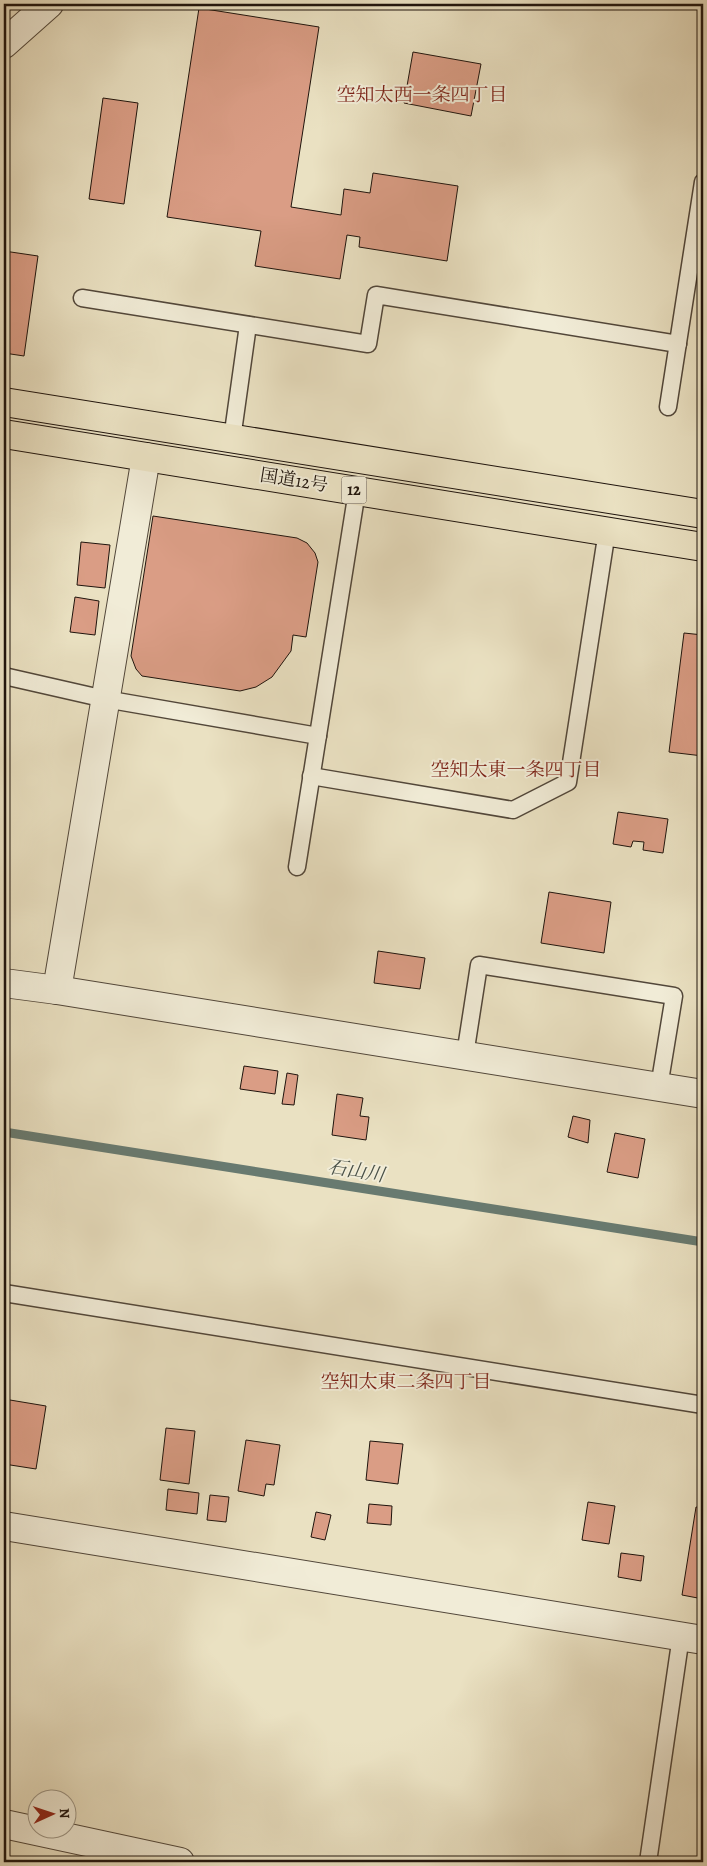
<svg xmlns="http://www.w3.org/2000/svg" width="707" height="1866" viewBox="0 0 707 1866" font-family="Alegreya,'Noto Serif JP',serif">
<rect width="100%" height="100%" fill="#eae1c2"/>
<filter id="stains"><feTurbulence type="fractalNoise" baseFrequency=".004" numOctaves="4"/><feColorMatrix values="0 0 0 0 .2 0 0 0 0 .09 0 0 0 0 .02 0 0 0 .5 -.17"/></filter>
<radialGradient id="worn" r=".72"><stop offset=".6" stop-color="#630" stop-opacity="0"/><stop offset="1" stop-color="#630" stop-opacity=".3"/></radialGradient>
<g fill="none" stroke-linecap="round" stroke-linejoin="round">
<polyline stroke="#687a70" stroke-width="9" points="4,1132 703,1242"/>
</g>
<g fill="#da9d85" stroke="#1f140d">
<polygon points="199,8 319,27 291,207 341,215 344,189 370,193 373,173 458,186 447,261 359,247 360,237 347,235 340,279 255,266 261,231 167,217"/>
<polygon points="413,52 481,64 471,116 404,103"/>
<polygon points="103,98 138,103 124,204 89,199"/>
<polygon points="4,251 38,256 24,356 4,353"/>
<polygon points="153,516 297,538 307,543 315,553 318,562 306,637 293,635 291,651 272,677 256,687 240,691 142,676 136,669 131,656"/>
<polygon points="81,542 110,545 105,588 77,585"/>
<polygon points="75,597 99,601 95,635 70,632"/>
<polygon points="684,633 703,635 703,756 669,752"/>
<polygon points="618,812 668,819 663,853 643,850 644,842 633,841 631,847 613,844"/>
<polygon points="549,892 611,902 604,953 541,943"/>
<polygon points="378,951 425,958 420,989 374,983"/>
<polygon points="244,1066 278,1071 275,1094 240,1089"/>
<polygon points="287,1073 298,1075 294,1105 282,1104"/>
<polygon points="337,1094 363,1098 360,1116 369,1117 366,1140 332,1135"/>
<polygon points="573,1116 590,1120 588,1143 568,1137"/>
<polygon points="615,1133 645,1139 638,1178 607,1172"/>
<polygon points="4,1399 46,1406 36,1469 4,1464"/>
<polygon points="166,1428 195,1431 189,1484 160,1480"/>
<polygon points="246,1440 280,1445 274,1485 266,1484 264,1496 238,1491"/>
<polygon points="370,1441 403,1444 398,1484 366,1480"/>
<polygon points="168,1489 199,1493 197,1514 166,1510"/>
<polygon points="210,1495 229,1497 226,1522 207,1520"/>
<polygon points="588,1502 615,1506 609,1544 582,1540"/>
<polygon points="369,1504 392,1506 391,1525 367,1523"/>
<polygon points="696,1507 703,1508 703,1599 682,1595"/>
<polygon points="316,1512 331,1515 325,1540 311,1537"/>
<polygon points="621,1553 644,1556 641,1581 618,1577"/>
</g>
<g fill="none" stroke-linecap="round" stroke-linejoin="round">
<defs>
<g id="service">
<polyline points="82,298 368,344 376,295 678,344"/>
<polyline points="668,407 703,182"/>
<polyline points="232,439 248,325"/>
<polyline points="4,676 105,699 318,736"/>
<polyline points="311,776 513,810 568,782 607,531"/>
<polyline points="297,867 357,491"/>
<polyline points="465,1055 479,965 674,996 659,1087"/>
<polyline points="4,1293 703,1405"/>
<polyline points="648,1862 681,1636"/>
</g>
<g id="minor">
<polyline points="57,990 146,457"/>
<polyline points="4,1824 180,1862"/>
</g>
<g id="tertiary">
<polyline points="4,44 49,4"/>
<polyline points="4,983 57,990 703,1094"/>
<polyline points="4,1526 703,1640"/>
</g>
<g id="trunk">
<polyline points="4,402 703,514"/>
<polyline points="4,434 703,547"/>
</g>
</defs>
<use href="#service" stroke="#52473a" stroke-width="19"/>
<use href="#minor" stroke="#52473a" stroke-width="30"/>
<use href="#tertiary" stroke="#52473a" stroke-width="30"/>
<use href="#trunk" stroke="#1f140d" stroke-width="30"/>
<use href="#service" stroke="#f1ecd7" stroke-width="16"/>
<use href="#minor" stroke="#f1ecd7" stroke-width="28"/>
<use href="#tertiary" stroke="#f1ecd7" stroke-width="28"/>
<use href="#trunk" stroke="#eae1c2" stroke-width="28"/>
</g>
<g text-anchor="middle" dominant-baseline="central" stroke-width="4" stroke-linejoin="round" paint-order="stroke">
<rect fill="#f1ecd7" stroke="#5e554a" stroke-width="1" x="341.5" y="476.5" width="25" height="27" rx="4"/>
<g font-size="16" font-weight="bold" fill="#1f140d">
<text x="354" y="490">12</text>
</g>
<g font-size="18" fill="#1f140d" stroke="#f1ecd7">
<text transform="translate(294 480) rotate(9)">国道12号</text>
</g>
<g font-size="19" fill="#7a1f14" stroke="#f1ecd7">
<text x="422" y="95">空知太西一条四丁目</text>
<text x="516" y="770">空知太東一条四丁目</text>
<text x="406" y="1382">空知太東二条四丁目</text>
</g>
<g font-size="19" font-style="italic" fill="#495047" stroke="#f1ecd7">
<text transform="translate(356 1171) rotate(9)">石山川</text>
</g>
</g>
<rect width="707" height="1866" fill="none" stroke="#eae1c2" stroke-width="20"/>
<rect x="5" y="5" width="697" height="1856" fill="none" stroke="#1f140d" stroke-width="2.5"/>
<rect x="10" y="10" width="687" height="1846" fill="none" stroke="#1f140d"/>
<g transform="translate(52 1814) rotate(87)"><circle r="24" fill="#f1ecd7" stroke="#9d9686"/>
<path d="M0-4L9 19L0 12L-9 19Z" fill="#8f2418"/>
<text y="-8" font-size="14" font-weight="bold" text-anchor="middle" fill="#1f140d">N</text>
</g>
<rect width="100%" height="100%" filter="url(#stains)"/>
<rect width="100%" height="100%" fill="url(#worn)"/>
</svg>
